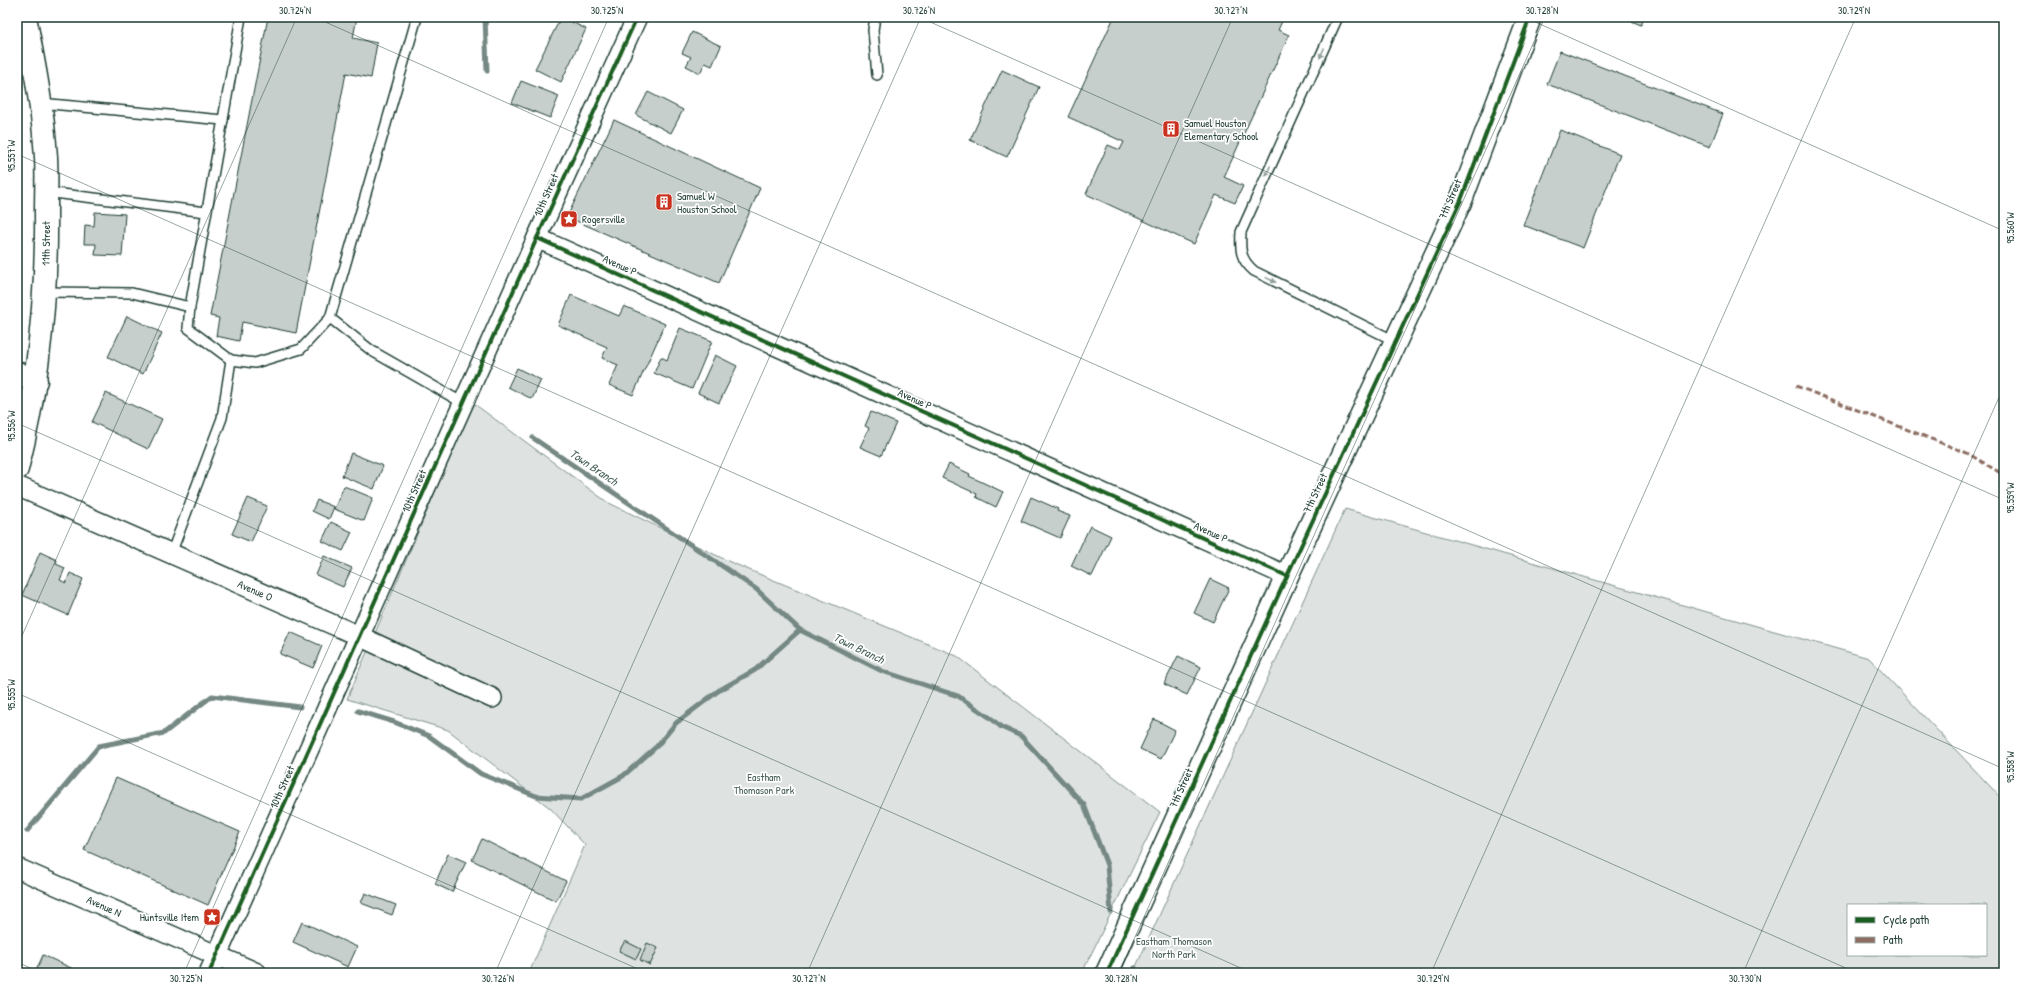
<svg xmlns="http://www.w3.org/2000/svg" width="2021" height="990" viewBox="0 0 2021 990" font-family="'Patrick Hand',sans-serif">
<rect width="100%" height="100%" fill="#fff"/>
<filter id="ink" filterUnits="userSpaceOnUse"><feTurbulence type="fractalNoise" baseFrequency=".025" numOctaves="2"/><feDisplacementMap in="SourceGraphic" scale="8" xChannelSelector="R" yChannelSelector="G"/><feConvolveMatrix kernelMatrix="1 2 1 2 8 2 1 2 1" color-interpolation-filters="sRGB"/></filter>
<g filter="url(#ink)">
<g fill="#dee3e2" stroke="#7e908b" fill-rule="evenodd">
<polygon points="473,403 607,502 730,562 957,656 1160,812 1082,973 529,973 585,845 550,808 448,730 347,699"/>
<path d="M1345,509L1869,658L2004,801V973H1133ZM1848,905H1986V955H1848Z"/>
</g>
<g fill="none" stroke-linecap="round" stroke-linejoin="round">
<g stroke="#758883" stroke-width="5">
<polyline points="485,17 487,71"/>
<polyline points="533,438 756,589 800,630 882,671 958,696 992,719 1001,727 1021,736 1084,805 1107,865 1111,912"/>
<polyline points="358,711 394,722 429,736 481,774 536,796 581,799 623,776 657,746 676,723 718,691 755,670 800,630"/>
<polyline points="27,831 99,746 164,733 212,696 300,707"/>
<polyline points="1135,968 1136,973"/>
</g>
</g>
<g fill="#c7cfcc" stroke="#1f3d34">
<polygon points="268,17 357,17 353,38 377,43 371,78 346,73 296,333 242,322 239,341 216,336 219,318 210,316"/>
<polygon points="561,17 586,29 561,82 535,69"/>
<polygon points="1114,17 1284,17 1278,30 1289,35 1224,177 1243,186 1235,203 1216,195 1194,244 1086,194 1108,145 1120,150 1124,142 1068,117"/>
<polygon points="1622,17 1644,17 1641,25"/>
<polygon points="692,32 721,46 712,66 705,63 700,73 686,66 691,57 682,53"/>
<polygon points="1560,51 1723,114 1710,147 1547,84"/>
<polygon points="1002,70 1039,87 1007,157 970,140"/>
<polygon points="521,81 559,96 550,118 512,103"/>
<polygon points="648,92 683,110 671,133 636,115"/>
<polygon points="614,120 760,188 719,283 567,217"/>
<polygon points="1560,130 1620,154 1583,248 1523,225"/>
<polygon points="95,212 125,214 122,256 95,255 96,244 84,244 85,225 94,226"/>
<polygon points="571,295 619,316 624,306 665,324 633,395 609,385 618,365 602,358 607,347 558,325"/>
<polygon points="127,316 162,333 143,374 108,357"/>
<polygon points="680,328 712,341 692,389 654,373 661,357 667,360"/>
<polygon points="715,355 737,366 719,403 698,393"/>
<polygon points="517,368 541,380 532,399 508,387"/>
<polygon points="106,393 162,419 148,449 92,422"/>
<polygon points="871,412 896,423 881,456 860,447 869,428 865,426"/>
<polygon points="351,453 383,466 374,489 342,476"/>
<polygon points="949,464 970,474 969,476 1003,492 996,507 976,497 977,494 942,478"/>
<polygon points="344,486 373,498 364,521 334,509"/>
<polygon points="1031,497 1058,509 1057,511 1070,516 1060,538 1021,521"/>
<polygon points="248,498 267,506 251,542 232,534"/>
<polygon points="317,500 334,507 329,519 312,511"/>
<polygon points="331,522 352,532 343,551 322,541"/>
<polygon points="1090,526 1111,536 1092,576 1071,566"/>
<polygon points="40,552 57,560 56,564 65,568 60,580 66,583 70,573 83,579 68,615 22,595"/>
<polygon points="324,556 352,568 343,587 316,575"/>
<polygon points="1210,579 1229,588 1213,622 1194,613"/>
<polygon points="290,632 322,646 313,668 280,654"/>
<polygon points="1178,656 1201,667 1187,695 1164,684"/>
<polygon points="17,694 21,696 17,705"/>
<polygon points="1154,719 1175,730 1161,759 1140,749"/>
<polygon points="116,778 240,832 208,905 84,850"/>
<polygon points="482,839 566,881 556,901 472,860"/>
<polygon points="448,854 466,862 452,892 435,884"/>
<polygon points="365,893 396,905 392,915 361,903"/>
<polygon points="302,922 357,947 348,967 293,942"/>
<polygon points="625,941 641,949 636,959 619,951"/>
<polygon points="647,943 658,948 650,965 640,960"/>
<polygon points="43,955 82,973 35,973"/>
</g>
<g fill="none" stroke-linecap="round" stroke-linejoin="round">
<defs>
<g id="service">
<polyline points="241,17 190,307 188,328 231,360 255,363 301,349 330,318"/>
<polyline points="417,17 330,318 372,351 463,403"/>
<polyline points="875,17 873,30 877,75"/>
<path d="M1338,17L1241,232C1240,250 1240,259 1254,271L1395,341"/>
<polyline points="40,103 223,120"/>
<polyline points="46,192 206,212"/>
<polyline points="45,292 132,293 190,307"/>
<polyline points="171,554 222,418 231,360"/>
</g>
<g id="minor">
<polyline points="537,238 1287,576"/>
<path id="s1" d="M17,486L359,636L492,698"/>
<path id="s2" d="M17,868L257,973"/>
<polyline points="209,973 537,238 637,17"/>
</g>
<g id="tertiary">
<polyline points="17,373 36,381"/>
<polyline points="1107,973 1287,576 1461,200 1530,17"/>
</g>
<g id="primary">
<path id="s3" d="M17,469C39,383 47,300 46,212C46,194 47,175 46,157C43,110 34,63 25,17"/>
</g>
</defs>
<use href="#service" stroke="#1f3d34" stroke-width="12"/>
<use href="#minor" stroke="#1f3d34" stroke-width="22"/>
<use href="#tertiary" stroke="#1f3d34" stroke-width="25"/>
<use href="#primary" stroke="#1f3d34" stroke-width="25"/>
<use href="#service" stroke="#fff" stroke-width="9"/>
<use href="#minor" stroke="#fff" stroke-width="19"/>
<use href="#tertiary" stroke="#fff" stroke-width="22"/>
<use href="#primary" stroke="#fff" stroke-width="22"/>
<polyline stroke="#8d6e63" stroke-width="3" stroke-dasharray="6 3" stroke-linecap="butt" points="1796,386 1967,453 2004,475"/>
<defs>
<g id="cycleway">
<polyline points="537,238 1287,576"/>
<polyline points="209,973 537,238 637,17"/>
<polyline points="1107,973 1287,576 1461,200 1530,17"/>
</g>
</defs>
<use href="#cycleway" stroke="#fff" stroke-width="6"/>
<use href="#cycleway" stroke="#1b5e20" stroke-width="4"/>
</g>
<defs><path id="oneway-solid" d="M-6-.8H1V-3.2L6.5 0L1 3.2V.8H-6Z"/></defs>
<g fill="#8f9e9a">
<use href="#oneway-solid" transform="translate(1322 53) rotate(114)"/>
<use href="#oneway-solid" transform="translate(1268 171) rotate(114)"/>
<use href="#oneway-solid" transform="translate(1271 280) rotate(26)"/>
</g>
</g>
<path fill="none" stroke="#1f3d34" stroke-width="1" stroke-opacity="0.45" d="M314,17L2004,769M919,17L2004,500M1524,17L2004,231M17,154L1857,973M17,423L1252,973M17,647L297,17M17,693L647,973M17,962L42,973M184,973L609,17M495,973L921,17M807,973L1233,17M1119,973L1545,17M1431,973L1856,17M1743,973L2004,386"/>
<defs>
<symbol id="building-square" viewBox="-11 -11 22 22"><rect x="-9" y="-9" width="18" height="18" rx="4" fill="#c8321e" stroke="#fff"/><path d="M-4-6H4V6H1V3H-1V6H-4ZM-2.5-4.3h1.7v1.8h-1.7ZM.8-4.3h1.7v1.8H.8ZM-2.5-1h1.7V.8h-1.7ZM.8-1h1.7V.8H.8Z" fill="#fff"/></symbol>
<symbol id="sight-square" viewBox="-11 -11 22 22"><rect x="-9" y="-9" width="18" height="18" rx="4" fill="#c8321e" stroke="#fff"/><path d="M0-6L1.8-2.2L6-1.7L2.9 1.2L3.7 5.4L0 3.3L-3.7 5.4L-2.9 1.2L-6-1.7L-1.8-2.2Z" fill="#fff"/></symbol>
</defs>
<g fill-rule="evenodd">
<use href="#building-square" x="1161" y="119" width="20" height="20"/>
<use href="#building-square" x="654" y="192" width="20" height="20"/>
<use href="#sight-square" x="559" y="209" width="20" height="20"/>
<use href="#sight-square" x="202" y="907" width="20" height="20"/>
</g>
<g text-anchor="middle" dominant-baseline="central" stroke-width="3.5" stroke-linejoin="round" paint-order="stroke">
<g font-size="11" fill="#1f3d34" stroke="#fff" text-anchor="start">
<text x="1184" y="123">Samuel Houston<tspan x="1184" dy="13">Elementary School</tspan></text>
<text x="677" y="196">Samuel W<tspan x="677" dy="13">Houston School</tspan></text>
<text x="582" y="219">Rogersville</text>
<text x="199" y="917" text-anchor="end">Huntsville Item</text>
</g>
<g font-size="11" fill="#1f3d34" stroke="#fff">
<text transform="translate(546 195) rotate(-66)">10th Street</text>
<text transform="translate(1450 199) rotate(-67)">7th Street</text>
<text stroke="none"><textPath href="#s3" startOffset="228">11th Street</textPath></text>
<text transform="translate(620 265) rotate(24)">Avenue P</text>
<text transform="translate(915 399) rotate(24)">Avenue P</text>
<text transform="translate(414 491) rotate(-66)">10th Street</text>
<text transform="translate(1315 493) rotate(-65)">7th Street</text>
<text transform="translate(1211 532) rotate(24)">Avenue P</text>
<text stroke="none"><textPath href="#s1" startOffset="260">Avenue O</textPath></text>
<text transform="translate(282 787) rotate(-66)">10th Street</text>
<text transform="translate(1181 788) rotate(-66)">7th Street</text>
<text stroke="none"><textPath href="#s2" startOffset="95">Avenue N</textPath></text>
</g>
<g font-size="11" fill="#455e57" stroke="#fff">
<text x="764" y="777">Eastham<tspan x="764" dy="13">Thomason Park</tspan></text>
<text x="1174" y="941">Eastham Thomason<tspan x="1174" dy="13">North Park</tspan></text>
</g>
<g font-size="12" font-style="italic" fill="#4a625b" stroke="#fff">
<text transform="translate(594 467) rotate(34)">Town Branch</text>
<text transform="translate(859 648) rotate(26)">Town Branch</text>
</g>
</g>
<rect width="2021" height="990" fill="none" stroke="#fff" stroke-width="44"/>
<rect x="1847" y="904" width="140" height="52" fill="#ffffff" stroke="#a5b1ae"/>
<rect x="1855" y="917" width="20" height="6" fill="#1b5e20" stroke="#a5b1ae"/>
<text x="1883" y="924" font-size="12" fill="#1f3d34">Cycle path</text>
<rect x="1855" y="937" width="20" height="6" fill="#8d6e63" stroke="#a5b1ae"/>
<text x="1883" y="944" font-size="12" fill="#1f3d34">Path</text>
<rect x="22" y="22" width="1977" height="946" fill="none" stroke="#1f3d34" stroke-width="1.5"/>
<g font-size="10" text-anchor="middle" fill="#1f3d34">
<text x="295" y="14">30.724°N</text>
<text x="607" y="14">30.725°N</text>
<text x="919" y="14">30.726°N</text>
<text x="1231" y="14">30.727°N</text>
<text x="1542" y="14">30.728°N</text>
<text x="1854" y="14">30.729°N</text>
<text transform="translate(11 156) rotate(-90)" y="4">95.557°W</text>
<text transform="translate(2010 228) rotate(-90)" y="4">95.560°W</text>
<text transform="translate(11 426) rotate(-90)" y="4">95.556°W</text>
<text transform="translate(2010 498) rotate(-90)" y="4">95.559°W</text>
<text transform="translate(11 695) rotate(-90)" y="4">95.555°W</text>
<text transform="translate(2010 767) rotate(-90)" y="4">95.558°W</text>
<text x="186" y="982">30.725°N</text>
<text x="498" y="982">30.726°N</text>
<text x="809" y="982">30.727°N</text>
<text x="1121" y="982">30.728°N</text>
<text x="1433" y="982">30.729°N</text>
<text x="1745" y="982">30.730°N</text>
</g>
</svg>
